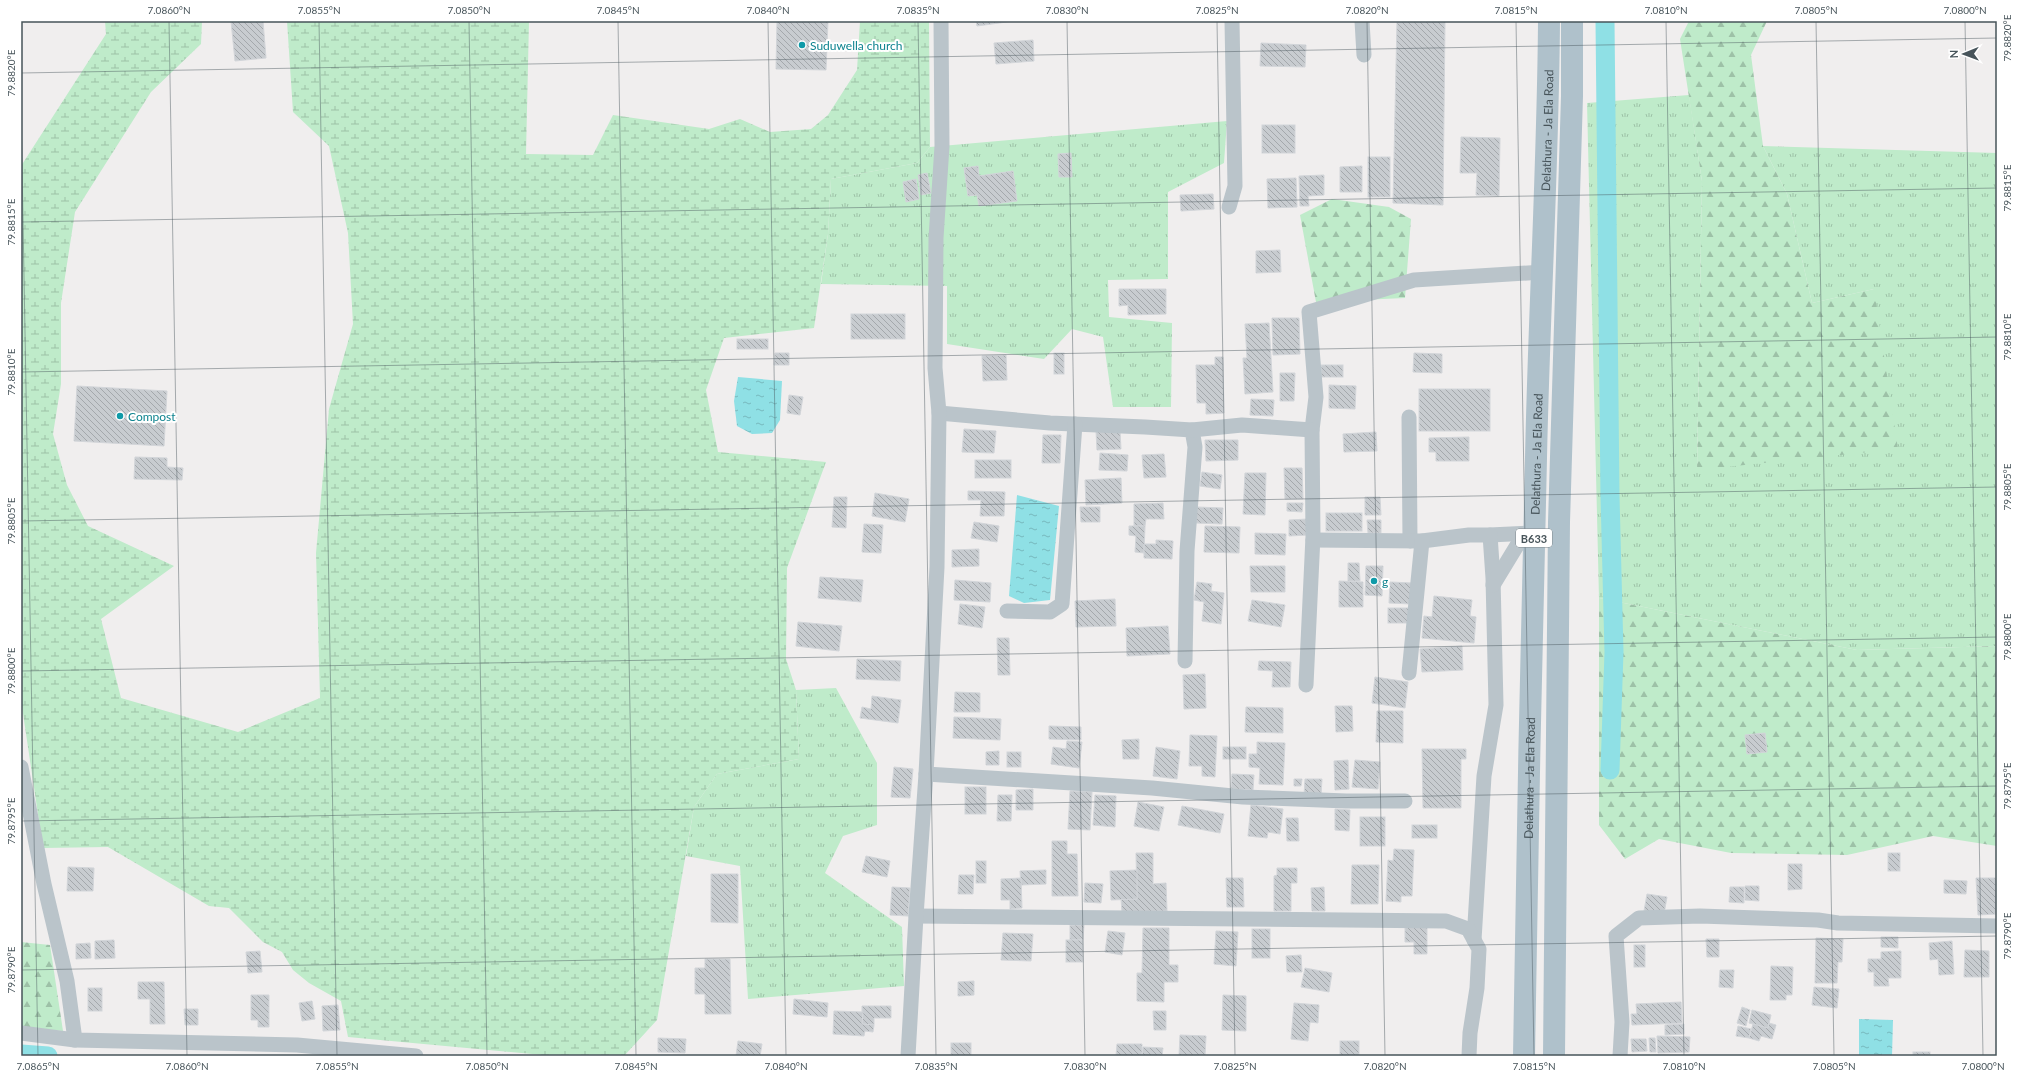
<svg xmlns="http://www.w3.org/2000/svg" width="2018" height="1077" viewBox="0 0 2018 1077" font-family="Lato,sans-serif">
<defs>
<pattern id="grass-tufts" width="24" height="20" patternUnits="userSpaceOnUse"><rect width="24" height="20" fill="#bfebca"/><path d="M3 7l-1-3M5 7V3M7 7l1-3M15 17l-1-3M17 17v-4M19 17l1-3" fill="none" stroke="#9dc1a7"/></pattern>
<pattern id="forest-firs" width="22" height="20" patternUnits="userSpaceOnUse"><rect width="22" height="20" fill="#bfebca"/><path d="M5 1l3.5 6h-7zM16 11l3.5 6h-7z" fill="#9dc1a7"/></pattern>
<pattern id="wetland-marsh" width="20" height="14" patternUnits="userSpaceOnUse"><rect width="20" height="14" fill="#bfebca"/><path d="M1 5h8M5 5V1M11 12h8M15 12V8" fill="none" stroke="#9dc1a7"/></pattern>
<pattern id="water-ripples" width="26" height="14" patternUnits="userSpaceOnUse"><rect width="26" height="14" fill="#8fe0e5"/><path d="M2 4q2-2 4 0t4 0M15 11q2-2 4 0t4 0" fill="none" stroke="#77b8bd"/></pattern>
<pattern id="building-back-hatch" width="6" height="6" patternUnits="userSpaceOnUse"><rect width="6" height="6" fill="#c8ccd0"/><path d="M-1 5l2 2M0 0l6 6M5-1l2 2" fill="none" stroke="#a4a8ac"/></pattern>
</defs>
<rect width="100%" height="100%" fill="#f0eeee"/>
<g fill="url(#grass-tufts)">
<polygon points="1689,95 1702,181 1697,469 1874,289 1812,303 1787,194 1763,146 1997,153 1997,646 1857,650 1599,598 1587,103"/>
<polygon points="1227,121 1224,163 1168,192 1168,279 1108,280 1109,317 1172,323 1171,407 1113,407 1103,337 1072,329 1044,359 947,344 947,286 821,284 828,234 831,179 917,163 930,147"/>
<polygon points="836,688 877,763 877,825 843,836 825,873 902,927 904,986 748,999 740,866 686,856 694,807 717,774 799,759 796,690"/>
</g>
<g fill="url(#forest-firs)">
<polygon points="1689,21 1767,21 1751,55 1763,146 1787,194 1812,303 1874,289 1898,449 1697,470 1702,181 1680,39"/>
<polygon points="1332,199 1389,207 1411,219 1405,298 1316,302 1300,215"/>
<polygon points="1599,598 1857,650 1997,646 1997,846 1933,836 1847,855 1731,853 1659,839 1625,859 1599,825"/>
<polygon points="21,942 50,945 63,1031 21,1027"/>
</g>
<polygon fill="url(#wetland-marsh)" points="105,21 202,21 201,44 151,92 75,212 61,303 61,384 53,434 67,485 88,526 174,566 101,619 121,698 238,732 320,698 316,553 329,409 353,324 348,233 329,146 293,112 287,21 529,21 526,154 593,155 613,115 709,129 740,119 770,132 811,129 828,115 857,70 860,21 929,21 930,147 917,163 831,179 828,234 814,328 724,338 706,390 718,452 826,462 787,568 786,659 796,690 799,759 717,774 694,807 657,1020 624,1056 554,1056 348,1037 341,1001 309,983 293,970 282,952 263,942 229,908 209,906 108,847 43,848 21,700 21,166 106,34"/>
<g fill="url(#water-ripples)">
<polygon points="738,377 782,381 780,420 772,433 752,434 737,426 734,401"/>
<polygon points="1017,495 1059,506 1050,600 1024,603 1009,596"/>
<polygon points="1859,1019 1893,1020 1892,1056 1859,1056"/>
</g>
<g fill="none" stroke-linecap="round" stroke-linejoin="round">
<g stroke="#8fe0e5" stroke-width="19">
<polyline points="1605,21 1610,496 1614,652 1610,770"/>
<polyline points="21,1054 48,1056"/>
</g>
</g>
<g fill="url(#building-back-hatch)" stroke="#d2d5d9">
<polygon points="231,21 263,21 266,58 235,61"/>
<polygon points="777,21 828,21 826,70 776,69"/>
<polygon points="976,21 1014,21 977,26"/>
<polygon points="1397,21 1445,21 1443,205 1393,203"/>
<polygon points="1033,40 1034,61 996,64 994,43"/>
<polygon points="1261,43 1306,45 1305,67 1260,66"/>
<rect x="1262" y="125" width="33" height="28"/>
<polygon points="1461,137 1500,138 1499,196 1476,195 1477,173 1460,173"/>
<polygon points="1071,153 1072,177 1059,177 1058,154"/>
<rect x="1368" y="157" width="22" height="40"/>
<polygon points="978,166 979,176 1013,171 1017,201 979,206 977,195 968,196 964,168"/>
<polygon points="1362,166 1362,192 1340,192 1340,167"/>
<polygon points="927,173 931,193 921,195 918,175"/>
<polygon points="1324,175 1324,195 1308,196 1309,206 1300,206 1299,176"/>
<polygon points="1296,178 1297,207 1268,208 1267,179"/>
<polygon points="916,179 919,199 906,202 903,182"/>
<polygon points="1213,194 1214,209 1181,211 1180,195"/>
<polygon points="1280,250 1281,272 1256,273 1256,251"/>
<polygon points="1119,289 1166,289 1166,314 1128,315 1128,305 1119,306"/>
<rect x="851" y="314" width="54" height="25"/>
<polygon points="1272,318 1299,318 1300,354 1273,355"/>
<polygon points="1269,323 1273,392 1245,394 1243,358 1247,358 1245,324"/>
<rect x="737" y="339" width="31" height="10"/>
<polygon points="775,353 789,353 789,365 774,365"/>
<rect x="1054" y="353" width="10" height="21"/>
<polygon points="1414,353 1442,354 1442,373 1413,372"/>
<polygon points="1006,355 1007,380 983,381 982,356"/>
<polygon points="1215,357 1223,357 1224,413 1206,414 1206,403 1197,403 1196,365 1215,365"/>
<rect x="1321" y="365" width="22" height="12"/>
<polygon points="1280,373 1295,373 1294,401 1280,401"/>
<polygon points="1329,385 1356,386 1355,409 1329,408"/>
<polygon points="77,386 167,391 164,446 74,441"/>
<rect x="1419" y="389" width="71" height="42"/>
<polygon points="789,395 803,397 800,415 787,413"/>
<polygon points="1251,399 1274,400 1273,416 1250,415"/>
<polygon points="964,429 996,431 994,453 962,452"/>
<polygon points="1096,431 1120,431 1121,449 1097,450"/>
<polygon points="1376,432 1377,451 1344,452 1343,434"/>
<polygon points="1043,435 1061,435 1060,463 1042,463"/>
<polygon points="1469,437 1469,461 1436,461 1436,452 1429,452 1429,438"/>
<polygon points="1205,440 1238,440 1238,460 1206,461"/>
<polygon points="1100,453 1128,455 1127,471 1099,470"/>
<polygon points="1164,454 1166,477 1144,478 1142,455"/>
<polygon points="135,457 167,458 167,467 183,468 182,480 134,479"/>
<rect x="975" y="460" width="36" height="18"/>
<polygon points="1284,468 1302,468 1303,499 1285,499"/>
<polygon points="1202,472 1222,475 1220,489 1200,486"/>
<polygon points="1245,473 1266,473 1265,515 1243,514"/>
<polygon points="1121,478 1122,503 1086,505 1085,480"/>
<polygon points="968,491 1005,492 1004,516 980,516 981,500 968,500"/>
<polygon points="875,493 909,499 905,522 872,516"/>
<polygon points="834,497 847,497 846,528 832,527"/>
<polygon points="1365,497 1380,497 1381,515 1365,515"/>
<polygon points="1163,503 1164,519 1146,519 1145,526 1134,526 1134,504"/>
<polygon points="1287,503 1303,503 1302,512 1287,511"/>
<polygon points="1080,507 1100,507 1100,522 1081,522"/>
<polygon points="1197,507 1223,508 1222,524 1196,523"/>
<rect x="1326" y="513" width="36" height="18"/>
<polygon points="1308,519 1308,535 1289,536 1289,520"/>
<polygon points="1367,520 1381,520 1381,533 1368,533"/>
<polygon points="974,522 999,526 997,542 971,538"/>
<polygon points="864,524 883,525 881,553 862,552"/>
<polygon points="1129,526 1145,526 1144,553 1135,552 1136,536 1129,535"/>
<polygon points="1205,526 1240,527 1239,553 1204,552"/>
<polygon points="1255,533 1286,534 1285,555 1255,554"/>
<polygon points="1156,540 1173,541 1172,559 1144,558 1144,544 1156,544"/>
<polygon points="979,549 979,566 952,567 952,550"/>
<polygon points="1348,563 1359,563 1360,581 1348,581"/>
<polygon points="1250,566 1285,566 1285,592 1251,592"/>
<polygon points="1366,566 1383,566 1382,596 1365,595"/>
<polygon points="820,577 863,580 861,602 818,598"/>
<polygon points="955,580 991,583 990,602 954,600"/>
<polygon points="1339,581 1363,582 1363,607 1339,607"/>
<polygon points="1197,582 1212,584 1211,591 1224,593 1221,624 1202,621 1204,602 1194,600"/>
<polygon points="1390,582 1412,583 1411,604 1389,603"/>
<polygon points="1434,596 1472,600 1470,616 1476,617 1474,643 1422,638 1424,616 1432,617"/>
<polygon points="1115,599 1116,626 1076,627 1075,601"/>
<polygon points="1252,600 1285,605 1281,627 1248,621"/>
<polygon points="960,604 985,607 982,628 958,624"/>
<rect x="1388" y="608" width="22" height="15"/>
<polygon points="798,622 842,626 839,651 796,646"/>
<polygon points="1168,626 1170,654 1127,656 1126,628"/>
<polygon points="997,638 1009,638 1010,675 998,675"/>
<polygon points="1462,646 1463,670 1422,672 1420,649"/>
<polygon points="857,659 901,661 900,681 856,679"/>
<polygon points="1259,661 1291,662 1290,687 1272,687 1273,671 1258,670"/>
<polygon points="1205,674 1206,708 1184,709 1183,675"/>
<polygon points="1375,677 1408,682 1405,708 1372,703"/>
<polygon points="955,692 980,693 980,712 954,712"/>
<polygon points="872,696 901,700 898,723 860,718 862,707 871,709"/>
<polygon points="1335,706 1352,706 1353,731 1336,732"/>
<polygon points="1246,707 1283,708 1283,733 1245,732"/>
<polygon points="1377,711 1403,711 1403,743 1376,742"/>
<polygon points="954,717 1001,719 1000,740 953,738"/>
<polygon points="1049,726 1081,727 1081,740 1049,739"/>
<polygon points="1765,733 1767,752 1747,754 1745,735"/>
<polygon points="1190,735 1217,736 1215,777 1202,776 1202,766 1189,766"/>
<polygon points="1139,739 1139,759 1123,759 1122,740"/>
<polygon points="1067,741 1082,742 1079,768 1051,764 1053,747 1066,749"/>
<polygon points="1257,742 1285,743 1283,785 1259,784 1260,768 1249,767 1249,754 1257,754"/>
<polygon points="1156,747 1180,751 1177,779 1153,776"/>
<rect x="1223" y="747" width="23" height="12"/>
<polygon points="1422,749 1466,749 1466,759 1461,759 1461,808 1423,808"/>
<polygon points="999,751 999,765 986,765 986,752"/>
<rect x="1007" y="752" width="14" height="15"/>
<polygon points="1348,760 1349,789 1335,790 1334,761"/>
<polygon points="1355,760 1380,762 1378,789 1352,787"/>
<polygon points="894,767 913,769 910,798 891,797"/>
<polygon points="1232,774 1254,775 1253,790 1231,789"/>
<polygon points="1294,779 1302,779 1301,786 1294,786"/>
<polygon points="1305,779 1322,779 1321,796 1304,796"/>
<rect x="965" y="787" width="21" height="27"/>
<polygon points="1033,789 1033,810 1016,810 1016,790"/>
<polygon points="1070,791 1092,792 1090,830 1068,829"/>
<polygon points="998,795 1012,795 1011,821 997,821"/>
<polygon points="1095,795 1116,796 1115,827 1093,825"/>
<polygon points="1138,802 1164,807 1159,831 1134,826"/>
<polygon points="1251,805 1283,809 1280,834 1268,832 1267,838 1248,836"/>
<polygon points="1182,806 1224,814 1220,833 1178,825"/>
<polygon points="1335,809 1350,810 1349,831 1335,830"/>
<rect x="1360" y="817" width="25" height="29"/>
<polygon points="1286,818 1298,818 1299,841 1287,841"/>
<rect x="1412" y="825" width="25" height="13"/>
<polygon points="1052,841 1067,841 1067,854 1077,854 1078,896 1052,896"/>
<polygon points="1394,849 1414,850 1412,896 1401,896 1401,902 1386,901 1388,860 1393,861"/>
<polygon points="1136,853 1153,853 1153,884 1166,883 1167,911 1122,912 1121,899 1137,899"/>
<rect x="1888" y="853" width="12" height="18"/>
<polygon points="866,856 890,861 887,877 862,872"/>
<rect x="976" y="861" width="10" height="22"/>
<polygon points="1788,864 1802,864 1802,889 1788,890"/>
<polygon points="1352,865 1379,865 1378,904 1351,904"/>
<polygon points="68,867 94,868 93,891 67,891"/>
<polygon points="1277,868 1297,868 1297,883 1291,883 1291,911 1274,911 1274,876 1277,875"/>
<polygon points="1046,870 1046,884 1021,885 1020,871"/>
<polygon points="1137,870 1137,899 1111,900 1110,871"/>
<polygon points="711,874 738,874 738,923 711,922"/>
<polygon points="959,875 974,875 973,894 958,894"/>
<polygon points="1021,878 1022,908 1010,909 1010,900 1001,900 1001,879"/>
<polygon points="1226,878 1243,878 1244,907 1227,907"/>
<polygon points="1976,878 1996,878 1996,914 1978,915"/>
<polygon points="1944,880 1967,881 1966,894 1944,893"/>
<polygon points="1085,883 1103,884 1101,903 1084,902"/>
<polygon points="1745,886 1759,886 1759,901 1745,900"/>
<polygon points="892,887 910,888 908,916 890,915"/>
<polygon points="1324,887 1325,911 1312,911 1311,888"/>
<polygon points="1730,887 1744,887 1744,903 1729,902"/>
<polygon points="1647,894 1667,897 1664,914 1644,911"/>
<polygon points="1070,925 1084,925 1083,940 1070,940"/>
<polygon points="1427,925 1427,954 1414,954 1414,942 1405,942 1405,926"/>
<polygon points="1143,928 1169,928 1169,965 1178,965 1178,982 1164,982 1164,1002 1137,1001 1137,973 1142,973"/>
<rect x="1252" y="929" width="18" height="29"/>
<polygon points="1108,931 1125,933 1122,955 1105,952"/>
<polygon points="1216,931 1238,932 1236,966 1214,964"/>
<polygon points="1003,933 1033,934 1031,961 1001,960"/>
<polygon points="1881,937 1898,937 1898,948 1881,947"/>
<polygon points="1816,938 1843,939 1842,962 1838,962 1837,983 1815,983"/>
<polygon points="1706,939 1719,939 1719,957 1707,957"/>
<polygon points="114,940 115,958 95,959 95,941"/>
<rect x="1066" y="940" width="17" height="22"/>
<polygon points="1952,941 1954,974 1939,975 1938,959 1930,960 1929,943"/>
<polygon points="90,943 91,958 76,959 76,944"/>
<rect x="1634" y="945" width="11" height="22"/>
<polygon points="1965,950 1989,951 1989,977 1964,977"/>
<polygon points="260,951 262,972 248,973 246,952"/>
<polygon points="1901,951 1901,978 1888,978 1889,986 1874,986 1874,972 1868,972 1868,959 1881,959 1881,952"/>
<polygon points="1301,955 1302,972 1287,972 1286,956"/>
<polygon points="705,959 730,959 731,1014 705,1014 705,994 695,994 695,968 705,968"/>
<polygon points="1771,966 1793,967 1792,995 1786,995 1786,1000 1770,1000"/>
<polygon points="1305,968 1332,973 1329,992 1301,987"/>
<polygon points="1720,970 1734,970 1733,988 1719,987"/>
<polygon points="974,981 974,995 958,996 958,982"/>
<polygon points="138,982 164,982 165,1024 150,1024 150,999 138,999"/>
<polygon points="1814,987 1839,989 1837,1008 1812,1005"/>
<rect x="88" y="988" width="14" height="23"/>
<polygon points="251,995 269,995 269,1027 258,1027 258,1020 251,1020"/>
<polygon points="1223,995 1246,996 1246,1031 1222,1030"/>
<polygon points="794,999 828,1003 827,1017 793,1014"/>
<polygon points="312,1001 315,1019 302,1021 299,1003"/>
<polygon points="1681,1002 1682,1023 1632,1025 1631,1014 1637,1014 1636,1004"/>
<polygon points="1294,1003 1319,1005 1318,1023 1310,1022 1308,1041 1291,1039"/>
<polygon points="338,1005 340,1030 323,1031 322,1006"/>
<polygon points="862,1006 891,1006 891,1018 874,1018 874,1025 862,1024"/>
<polygon points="1742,1007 1750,1010 1746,1026 1737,1023"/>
<polygon points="184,1009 198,1009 198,1025 185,1025"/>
<polygon points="1752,1010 1771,1015 1768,1028 1749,1023"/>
<polygon points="834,1011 863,1012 862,1024 874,1025 873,1032 865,1031 864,1036 833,1034"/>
<polygon points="1153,1011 1166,1011 1166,1030 1154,1030"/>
<polygon points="1769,1023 1776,1025 1772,1039 1761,1036 1759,1041 1749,1038 1753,1024 1768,1028"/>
<polygon points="1684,1024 1684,1034 1665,1035 1665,1025"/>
<polygon points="1738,1026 1751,1029 1749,1038 1736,1036"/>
<polygon points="1180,1035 1206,1036 1205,1056 1179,1056"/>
<polygon points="1657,1036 1690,1037 1689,1052 1658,1053"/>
<polygon points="658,1038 686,1039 685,1053 658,1052"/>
<polygon points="1649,1038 1655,1038 1656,1052 1650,1052"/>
<polygon points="1631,1039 1646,1039 1647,1051 1632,1052"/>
<polygon points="738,1041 762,1044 760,1056 736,1056"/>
<rect x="1340" y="1041" width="19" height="15"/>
<rect x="951" y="1043" width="20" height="13"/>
<polygon points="1117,1044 1142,1044 1142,1056 1116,1056"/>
<polygon points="1143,1047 1163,1048 1162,1056 1142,1056"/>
<rect x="1913" y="1052" width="17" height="4"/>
</g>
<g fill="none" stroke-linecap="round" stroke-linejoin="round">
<g stroke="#bac4ca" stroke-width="15">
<polyline points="1362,21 1364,55"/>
<polyline points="1229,207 1235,186 1232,21"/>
<polyline points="939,413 1050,423 1145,427 1192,430 1195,447 1187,551 1185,661"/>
<polyline points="1409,417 1410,541"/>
<polyline points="1192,430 1242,425 1312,430 1316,397 1309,312 1414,280 1543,272"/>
<polyline points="1490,535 1531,533"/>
<polyline points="1313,540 1422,541 1469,535 1490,535 1493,578 1496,705 1484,776 1474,940"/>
<polyline points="1493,585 1524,534"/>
<polyline points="1007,611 1050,612 1062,604 1075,424"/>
<polyline points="1409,673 1422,541"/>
<polyline points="1306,685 1313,536 1312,430"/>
<polyline points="21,767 44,884 67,981 75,1040"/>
<polyline points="926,774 1152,788 1243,797 1346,801 1405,801"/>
<polyline points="916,916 1446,921 1468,929 1479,949 1477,988 1470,1033 1469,1056"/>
<polyline points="21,1033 75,1040 297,1045 416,1056"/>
<polyline points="908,1056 916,916 926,774 937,567 939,413 935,368 936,238 942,146 941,21"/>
<polyline points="1620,1056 1622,1022 1616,936 1639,918 1700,916 1818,920 1838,923 1997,926"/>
</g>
<g stroke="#afc1cb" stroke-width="22">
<path id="s1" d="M1524,1056C1527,857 1531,657 1536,458C1539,312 1548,167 1549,21"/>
<polyline points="1554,1056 1559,522 1572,96 1572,21"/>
</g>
</g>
<path fill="none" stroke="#47545a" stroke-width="1" stroke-opacity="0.45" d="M169,21L187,1056M319,21L337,1056M469,21L487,1056M618,21L636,1056M768,21L786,1056M918,21L936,1056M1067,21L1085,1056M1217,21L1235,1056M1367,21L1385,1056M1516,21L1534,1056M1666,21L1684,1056M1816,21L1834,1056M1965,21L1983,1056M21,73L1997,38M21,109L38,1056M21,222L1997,188M21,372L1997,337M21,521L1997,487M21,671L1997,637M21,821L1997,786M21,970L1997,936"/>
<g fill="#0f9aa8" stroke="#fff" stroke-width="1.5">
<circle cx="802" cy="45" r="4"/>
<circle cx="120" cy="416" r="4"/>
<circle cx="1374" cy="581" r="4"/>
</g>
<g text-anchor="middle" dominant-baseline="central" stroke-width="4" stroke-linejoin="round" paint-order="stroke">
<rect fill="#fff" stroke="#7e878c" stroke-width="1" x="1516" y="529" width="36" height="18" rx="3"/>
<g font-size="11" font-weight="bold" fill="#47545a">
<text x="1534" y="538">B633</text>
</g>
<g font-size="12" fill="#0d838f" stroke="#fff" text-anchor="start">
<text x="810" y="45">Suduwella church</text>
<text x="128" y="416">Compost</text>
<text x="1382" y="581">g</text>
</g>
<g font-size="12" fill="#47545a" stroke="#fff">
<text stroke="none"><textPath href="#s1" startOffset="926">Delathura - Ja Ela Road</textPath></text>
<text stroke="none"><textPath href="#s1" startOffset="602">Delathura - Ja Ela Road</textPath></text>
<text stroke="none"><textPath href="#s1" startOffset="278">Delathura - Ja Ela Road</textPath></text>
</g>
</g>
<rect width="2018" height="1077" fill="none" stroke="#ffffff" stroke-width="44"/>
<g transform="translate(1964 54) rotate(269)" stroke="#ffffff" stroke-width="3" paint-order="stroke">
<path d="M0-3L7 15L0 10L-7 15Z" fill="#47545a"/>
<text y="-6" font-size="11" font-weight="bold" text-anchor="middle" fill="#47545a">N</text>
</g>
<rect x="22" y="22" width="1974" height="1033" fill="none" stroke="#47545a" stroke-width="1.5"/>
<g font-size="10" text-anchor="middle" fill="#47545a">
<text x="169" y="14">7.0860°N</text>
<text x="319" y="14">7.0855°N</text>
<text x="469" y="14">7.0850°N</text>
<text x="618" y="14">7.0845°N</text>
<text x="768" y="14">7.0840°N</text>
<text x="918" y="14">7.0835°N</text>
<text x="1067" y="14">7.0830°N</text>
<text x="1217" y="14">7.0825°N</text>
<text x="1367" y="14">7.0820°N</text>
<text x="1516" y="14">7.0815°N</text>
<text x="1666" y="14">7.0810°N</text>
<text x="1816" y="14">7.0805°N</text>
<text x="1965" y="14">7.0800°N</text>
<text transform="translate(2007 38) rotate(-90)" y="4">79.8820°E</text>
<text transform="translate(11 73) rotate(-90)" y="4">79.8820°E</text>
<text transform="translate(2007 188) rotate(-90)" y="4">79.8815°E</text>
<text transform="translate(11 222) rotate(-90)" y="4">79.8815°E</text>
<text transform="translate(2007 337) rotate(-90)" y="4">79.8810°E</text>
<text transform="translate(11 372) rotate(-90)" y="4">79.8810°E</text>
<text transform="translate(2007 487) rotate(-90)" y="4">79.8805°E</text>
<text transform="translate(11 521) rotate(-90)" y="4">79.8805°E</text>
<text transform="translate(2007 637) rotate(-90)" y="4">79.8800°E</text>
<text transform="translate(11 671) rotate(-90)" y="4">79.8800°E</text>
<text transform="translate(2007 786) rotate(-90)" y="4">79.8795°E</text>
<text transform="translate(11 821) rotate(-90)" y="4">79.8795°E</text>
<text transform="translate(2007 936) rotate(-90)" y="4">79.8790°E</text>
<text transform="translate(11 970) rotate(-90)" y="4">79.8790°E</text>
<text x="38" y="1070">7.0865°N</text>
<text x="187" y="1070">7.0860°N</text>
<text x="337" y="1070">7.0855°N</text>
<text x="487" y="1070">7.0850°N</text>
<text x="636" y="1070">7.0845°N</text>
<text x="786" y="1070">7.0840°N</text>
<text x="936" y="1070">7.0835°N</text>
<text x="1085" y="1070">7.0830°N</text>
<text x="1235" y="1070">7.0825°N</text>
<text x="1385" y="1070">7.0820°N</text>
<text x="1534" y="1070">7.0815°N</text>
<text x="1684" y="1070">7.0810°N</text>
<text x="1834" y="1070">7.0805°N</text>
<text x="1983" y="1070">7.0800°N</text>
</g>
</svg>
